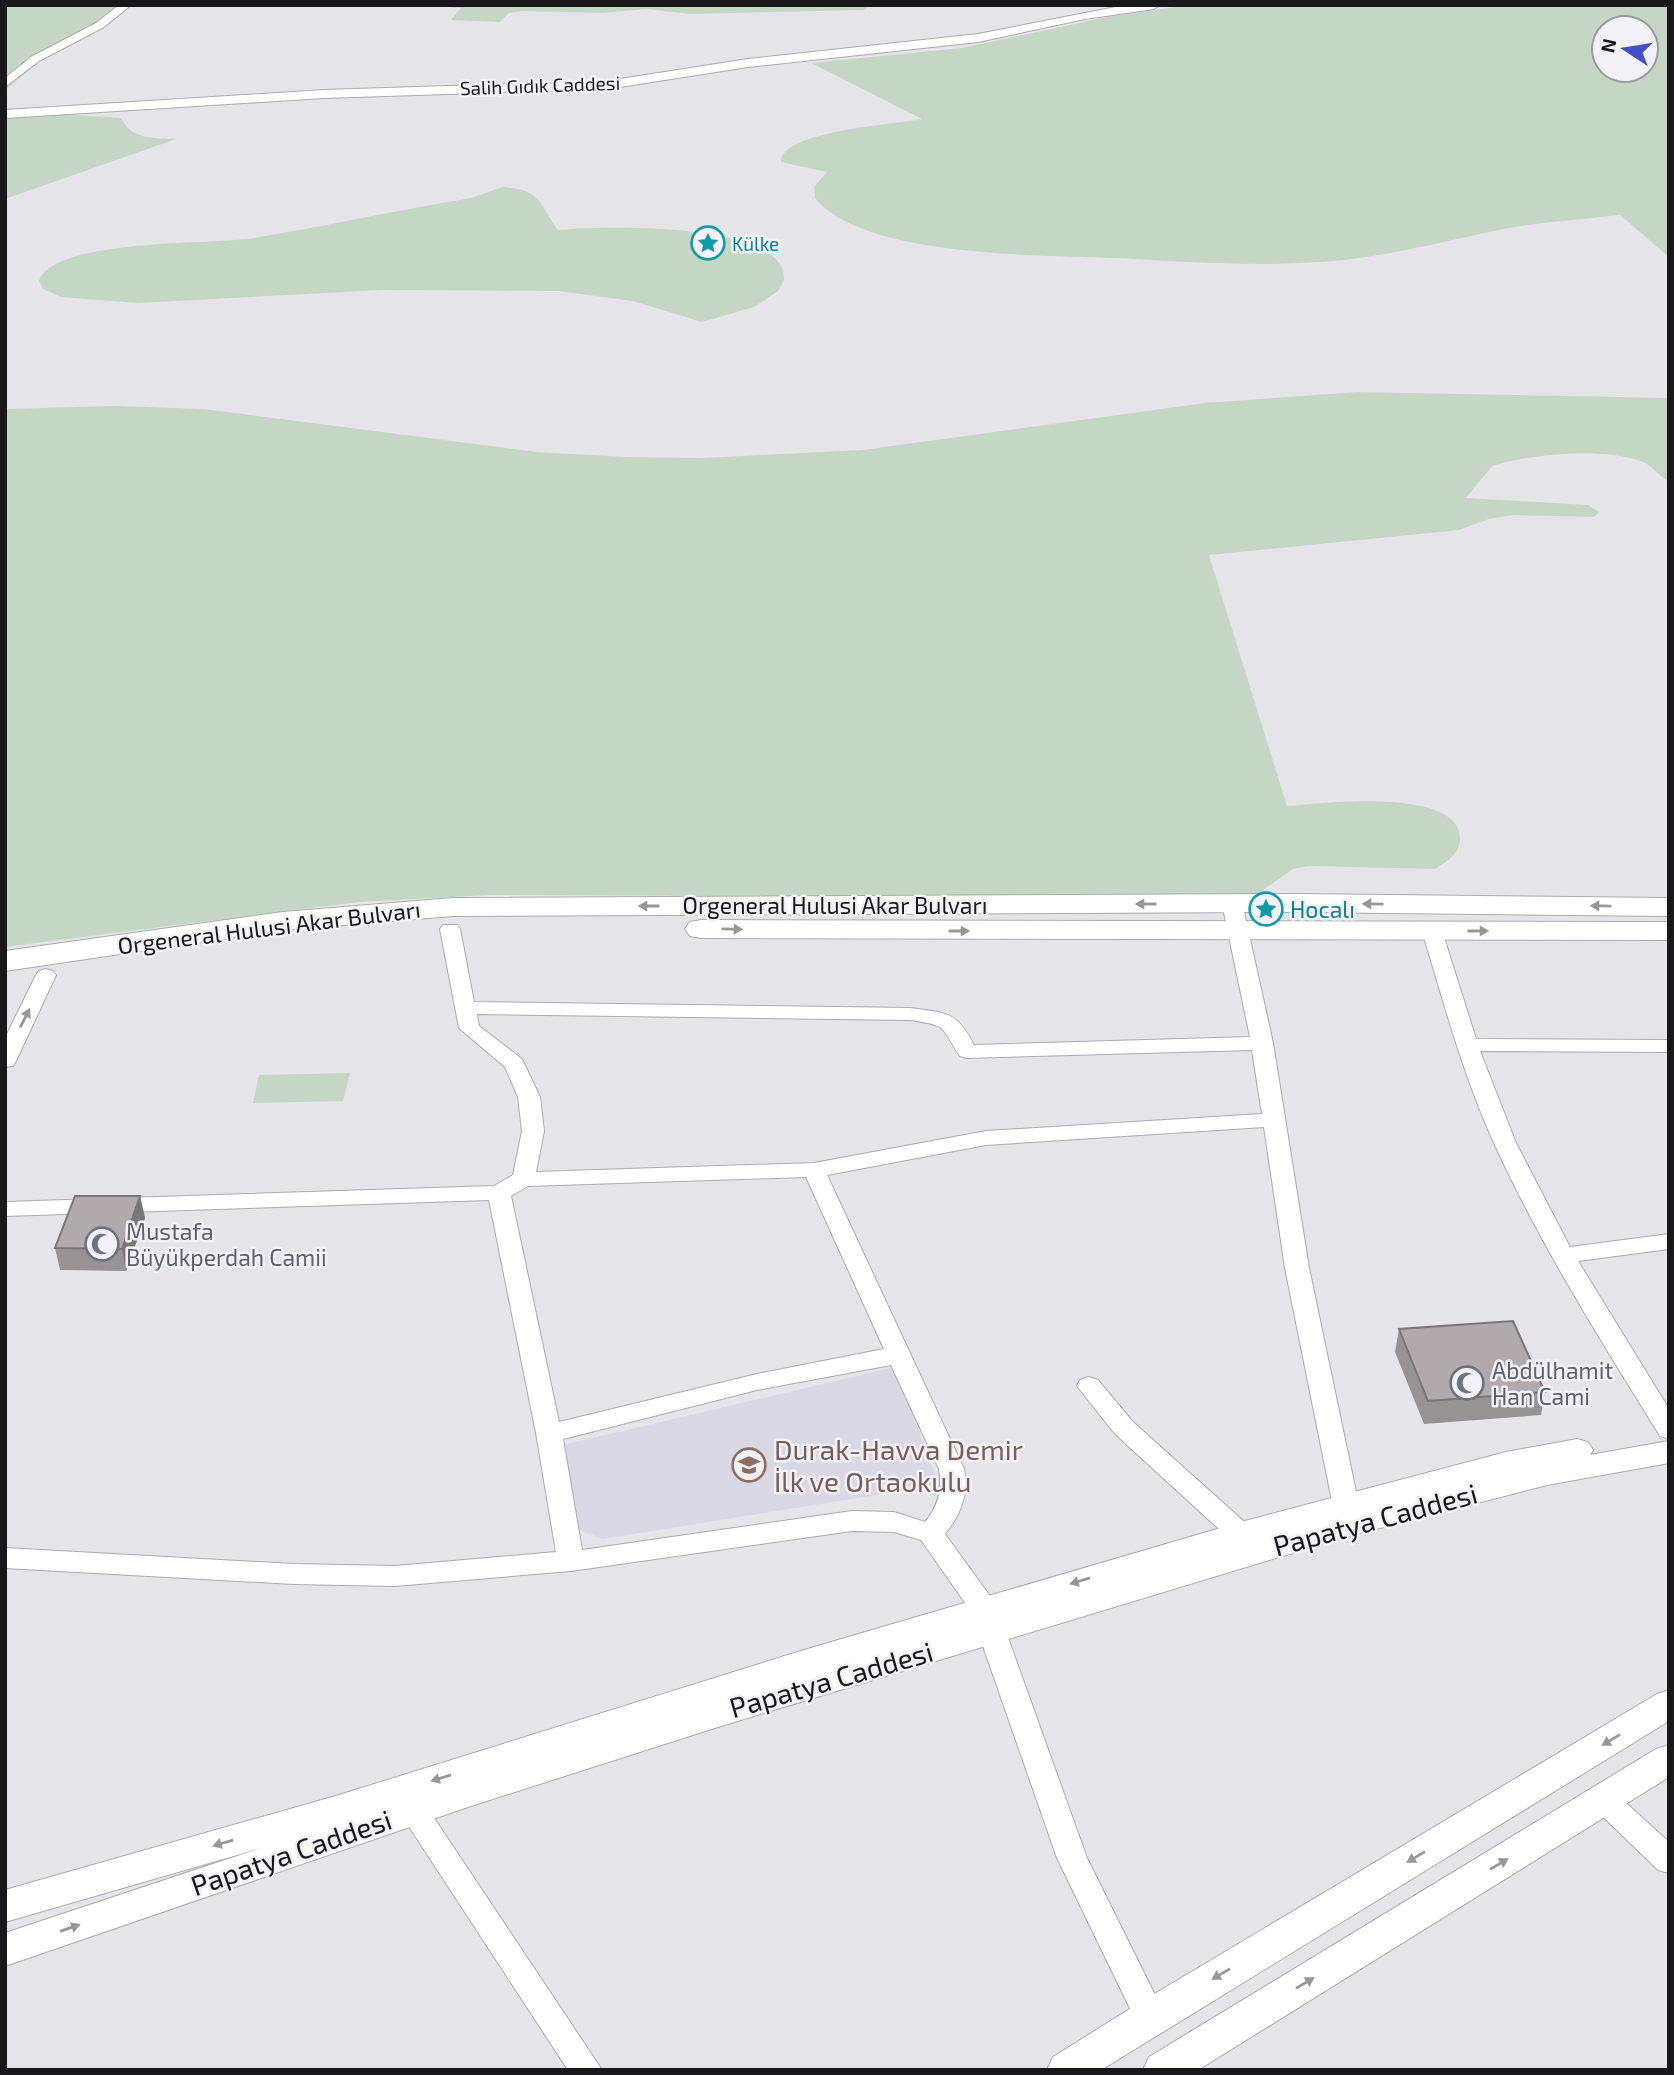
<svg xmlns="http://www.w3.org/2000/svg" width="1674" height="2075" viewBox="0 0 1674 2075" font-family="'Exo 2',sans-serif">
<rect width="100%" height="100%" fill="#e5e4e9"/>
<polygon fill="#d9d8e4" points="895,1367 939,1485 602,1539 578,1529 563,1445"/>
<g fill="#c5d6c5" fill-rule="evenodd">
<polygon points="5,5 132,5 103,25 45,57 5,90"/>
<polygon points="423,5 870,5 864,10 691,14 646,9 602,13 522,11 509,13 500,22 451,20 461,8"/>
<path d="M1190,5H1669V257L1620,215C1578,220 1534,222 1494,231C1443,242 1395,254 1343,260C1267,268 1192,262 1116,258C1044,255 863,258 815,198L814,187L827,172L781,162C780,131 897,124 922,119L811,63L962,48L1107,17ZM1604,28H1646V70H1604Z"/>
<path d="M56,114L121,118C131,140 154,138 176,139L5,199V116Z"/>
<path d="M503,187C542,190 538,202 558,230C597,226 788,220 784,280L778,291L754,307L702,322L633,301L558,291L381,290L138,303L61,297L43,289L39,281C53,238 215,245 254,238C326,226 398,210 471,198Z"/>
<path d="M1357,392L1669,398V482C1661,477 1651,465 1643,462C1607,447 1528,454 1492,466L1466,498L1588,505L1599,512L1594,517L1513,515L1489,519L1459,530L1209,555L1287,806C1320,803 1458,787 1460,837C1461,853 1447,862 1435,869L1309,866L1293,869L1251,898L490,895L359,902L5,947V409L115,406L204,409L537,452L626,457L702,458L863,450L1205,403Z"/>
<polygon points="350,1073 343,1101 253,1103 259,1075"/>
</g>
<g fill="none" stroke-linecap="round" stroke-linejoin="round">
<defs>
<g id="minor">
<polygon points="119,5 131,5 104,27 39,61 5,87 5,78 31,57 96,23"/>
<path d="M1232,897L1242,903L1273,1043L1309,1268L1359,1506L1355,1513L1346,1515L1337,1513L1333,1506L1285,1268L1264,1127L986,1145L827,1175L964,1469C969,1494 961,1514 945,1534L995,1603L999,1610L995,1617L985,1620L975,1617L921,1540L894,1532L852,1531L571,1571L395,1586L294,1584L5,1568V1548L294,1564L395,1566L556,1552L536,1433L489,1200L5,1216V1202L494,1186L513,1175L522,1131L518,1097L505,1067L459,1028L440,929L443,925H457L460,929L474,1002L910,1008C946,1013 957,1011 974,1045L1250,1037L1222,903ZM477,1014L910,1020C950,1026 940,1027 960,1056L967,1058L1252,1050L1262,1114L986,1131L814,1163L536,1172L544,1131L540,1097L522,1059L479,1026ZM806,1177L884,1349L757,1374L559,1422L511,1196L528,1186ZM891,1365L939,1469C942,1489 939,1506 925,1522L894,1512L852,1511L582,1550L563,1439L757,1390Z"/>
<path d="M1432,925L1439,927L1442,931L1476,1039L1669,1040V1052L1480,1051L1516,1143L1570,1247L1669,1234V1249L1578,1261L1669,1409V1439L1660,1436C1601,1341 1541,1246 1494,1143C1463,1075 1444,1003 1422,931L1425,927Z"/>
<polygon points="46,969 53,971 56,975 16,1061 13,1066 5,1067 5,1038 36,975 39,971"/>
<polygon points="1089,1377 1098,1380 1133,1422 1250,1527 1254,1534 1250,1541 1241,1544 1232,1541 1115,1434 1077,1386 1080,1380"/>
<polygon points="992,1622 1002,1625 1006,1632 1087,1858 1166,2017 1161,2027 1150,2031 1139,2027 1057,1858 978,1632 982,1625"/>
<polygon points="1604,1788 1614,1792 1669,1842 1669,1873 1658,1870 1594,1808 1589,1800 1594,1792"/>
<polygon points="414,1799 424,1803 602,2070 568,2070 404,1819 399,1811 404,1803"/>
</g>
<g id="tertiary">
<polygon points="1126,5 1160,5 1154,9 1085,19 978,42 748,67 607,89 324,98 5,118 5,110 324,90 607,81 748,59 978,34"/>
<polygon points="1577,1439 1588,1442 1593,1450 1590,1455 1669,1441 1669,1463 1547,1485 1349,1536 721,1726 471,1806 5,1966 5,1933 261,1848 5,1922 5,1890 339,1795 804,1650 1241,1522 1506,1452"/>
<polygon points="1669,1690 1669,1721 1101,2070 1047,2070 1053,2057 1136,2005 1657,1694"/>
<polygon points="1669,1745 1669,1777 1198,2070 1143,2070 1149,2057 1656,1749"/>
</g>
<g id="primary">
<polygon points="1298,894 1669,898 1669,916 1298,912 453,916 283,930 5,971 5,951 283,912 453,898"/>
<polygon points="701,920 1669,922 1669,940 701,938 690,936 685,929 690,922"/>
</g>
</defs>
<use href="#minor" stroke="#ababb0" stroke-width="2"/>
<use href="#tertiary" stroke="#ababb0" stroke-width="2"/>
<use href="#primary" stroke="#ababb0" stroke-width="2"/>
<use href="#minor" fill="#fff" fill-rule="evenodd"/>
<use href="#tertiary" fill="#fff" fill-rule="evenodd"/>
<use href="#primary" fill="#fff" fill-rule="evenodd"/>
</g>
<g fill="#979294">
<polygon points="140,1196 145,1218 126,1271 60,1270 55,1248"/>
<polygon points="1399,1329 1545,1392 1541,1415 1424,1424 1395,1352"/>
</g>
<polygon fill="#7b7778" points="140,1196 145,1218 126,1271 122,1249"/>
<g fill="#b0aaac" stroke="#7b7778" stroke-width="2">
<polygon points="75,1196 140,1196 122,1249 55,1248"/>
<polygon points="1513,1321 1545,1392 1428,1401 1399,1329"/>
</g>
<defs><path id="oneway-solid" d="M-6-.8H1V-3.2L6.5 0L1 3.2V.8H-6Z" transform="scale(1.75)"/></defs>
<g fill="#979798">
<use href="#oneway-solid" transform="translate(1146 904) rotate(180)"/>
<use href="#oneway-solid" transform="translate(1373 904) rotate(-179)"/>
<use href="#oneway-solid" transform="translate(649 906) rotate(180)"/>
<use href="#oneway-solid" transform="translate(1601 906) rotate(-179)"/>
<use href="#oneway-solid" transform="translate(732 929) rotate(1)"/>
<use href="#oneway-solid" transform="translate(959 931)"/>
<use href="#oneway-solid" transform="translate(1478 931)"/>
<use href="#oneway-solid" transform="translate(25 1018) rotate(-63)"/>
<use href="#oneway-solid" transform="translate(1080 1581) rotate(163)"/>
<use href="#oneway-solid" transform="translate(1611 1740) rotate(149)"/>
<use href="#oneway-solid" transform="translate(441 1778) rotate(163)"/>
<use href="#oneway-solid" transform="translate(223 1843) rotate(164)"/>
<use href="#oneway-solid" transform="translate(1416 1857) rotate(149)"/>
<use href="#oneway-solid" transform="translate(1499 1864) rotate(-31)"/>
<use href="#oneway-solid" transform="translate(70 1928) rotate(-19)"/>
<use href="#oneway-solid" transform="translate(1221 1974) rotate(149)"/>
<use href="#oneway-solid" transform="translate(1305 1983) rotate(-31)"/>
</g>
<defs>
<symbol id="sight-ring" viewBox="-11 -11 22 22"><circle r="9.5" fill="#f2f1f7" stroke="#0f9aa8" stroke-width="1.5"/><path d="M0-6L1.8-2.2L6-1.7L2.9 1.2L3.7 5.4L0 3.3L-3.7 5.4L-2.9 1.2L-6-1.7L-1.8-2.2Z" fill="#0f9aa8"/></symbol>
<symbol id="mosque-ring" viewBox="-11 -11 22 22"><circle r="9.5" fill="#f2f1f7" stroke="#6b7280" stroke-width="1.5"/><path d="M3.5-4.9A6 6 0 1 0 3.5 4.9A5 5 0 1 1 3.5-4.9Z" fill="#6b7280"/></symbol>
<symbol id="school-ring" viewBox="-11 -11 22 22"><circle r="9.5" fill="#f2f1f7" stroke="#8d6e63" stroke-width="1.5"/><path d="M0-5L7-2L0 1L-7-2ZM-4 1L0 2.5L4 1V4Q0 6-4 4Z" fill="#8d6e63"/></symbol>
</defs>
<g fill-rule="evenodd">
<use href="#sight-ring" x="689" y="224" width="38" height="38"/>
<use href="#sight-ring" x="1247" y="890" width="38" height="38"/>
<use href="#mosque-ring" x="83" y="1225" width="38" height="38"/>
<use href="#mosque-ring" x="1448" y="1364" width="38" height="38"/>
<use href="#school-ring" x="730" y="1446" width="38" height="38"/>
</g>
<g text-anchor="middle" dominant-baseline="central" stroke-width="5" stroke-linejoin="round" paint-order="stroke">
<g font-size="19" fill="#18181a" stroke="#f2f1f7">
<text transform="translate(540 85) rotate(-2)">Salih Gıdık Caddesi</text>
</g>
<g font-size="19" fill="#0d838f" stroke="#f2f1f7" text-anchor="start">
<text x="732" y="243">Külke</text>
</g>
<g font-size="23" fill="#18181a" stroke="#f2f1f7">
<text x="835" y="905">Orgeneral Hulusi Akar Bulvarı</text>
<text transform="translate(269 927) rotate(-7)">Orgeneral Hulusi Akar Bulvarı</text>
</g>
<g font-size="23" fill="#0d838f" stroke="#f2f1f7" text-anchor="start">
<text x="1290" y="909">Hocalı</text>
</g>
<g font-size="23" fill="#5b616d" stroke="#f2f1f7" text-anchor="start">
<text x="126" y="1231">Mustafa<tspan x="126" dy="26">Büyükperdah Camii</tspan></text>
<text x="1492" y="1370">Abdülhamit<tspan x="1492" dy="26">Han Cami</tspan></text>
</g>
<g font-size="28" fill="#785e54" stroke="#f2f1f7" text-anchor="start">
<text x="774" y="1449">Durak-Havva Demir<tspan x="774" dy="32">İlk ve Ortaokulu</tspan></text>
</g>
<g font-size="28" fill="#18181a" stroke="#f2f1f7">
<text transform="translate(1375 1519) rotate(-15)">Papatya Caddesi</text>
<text transform="translate(831 1679) rotate(-16)">Papatya Caddesi</text>
<text transform="translate(291 1852) rotate(-19)">Papatya Caddesi</text>
</g>
</g>
<rect width="1674" height="2075" fill="none" stroke="#18181a" stroke-width="14"/>
<g transform="translate(1625 49) rotate(282)"><circle r="33" fill="#f2f1f7" stroke="#9b9a9f" stroke-width="2"/>
<path d="M0-5L12 26L0 18L-12 26Z" fill="#4250c4"/>
<text y="-10" font-size="19" font-weight="bold" text-anchor="middle" fill="#18181a">N</text>
</g>
</svg>
